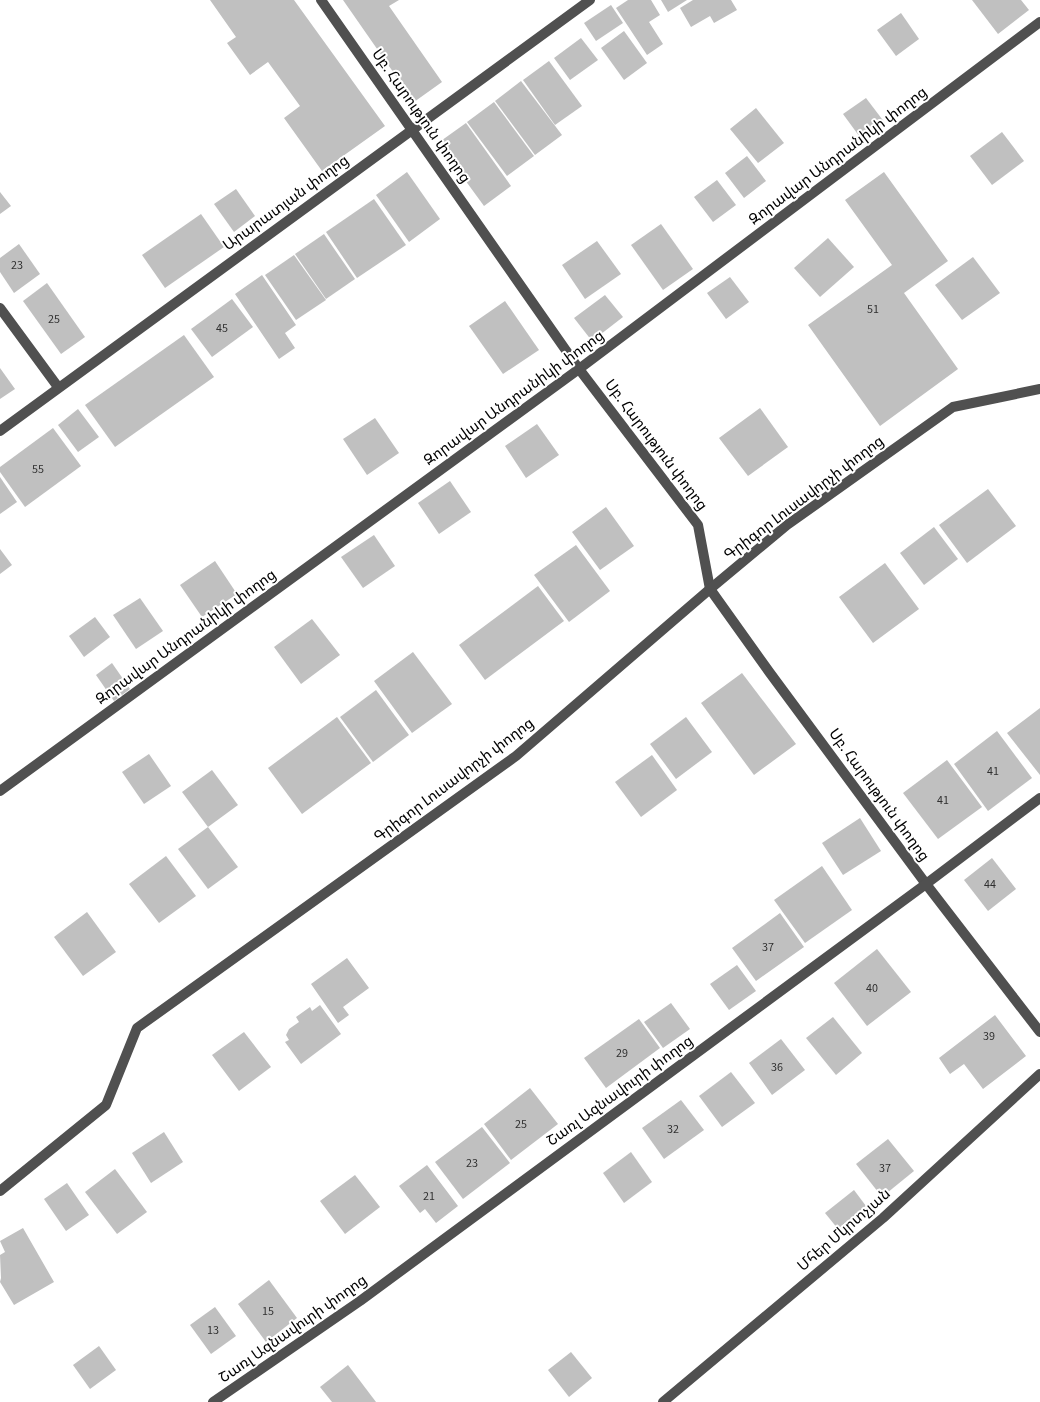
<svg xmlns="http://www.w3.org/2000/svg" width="1040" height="1402" viewBox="0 0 1040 1402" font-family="'Source Sans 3','Noto Sans Armenian',sans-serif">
<rect width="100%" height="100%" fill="#fff"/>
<g fill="#c0c0c0">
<polygon points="210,0 294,0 385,126 322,171 284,118 300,106 268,62 250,75 227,43 236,37"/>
<polygon points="343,0 399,0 389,6 442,82 414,102"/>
<polygon points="628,0 651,0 660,15 649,22 663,44 647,55 616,8"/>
<polygon points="661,0 687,0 668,12"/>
<polygon points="693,0 731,0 737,10 714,23 710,16 691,27 680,8"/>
<polygon points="972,0 1021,0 1029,10 998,34"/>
<polygon points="611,5 623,23 596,41 584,23"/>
<polygon points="901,13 919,39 896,56 877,30"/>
<polygon points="624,31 647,63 624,80 601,48"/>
<polygon points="581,38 598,60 570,80 554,58"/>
<polygon points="549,61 582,106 555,125 523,80"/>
<polygon points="521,81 562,135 535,155 495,101"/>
<polygon points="866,98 885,123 862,140 843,114"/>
<polygon points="494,102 534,156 507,176 467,122"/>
<polygon points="756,108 784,143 758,163 730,129"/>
<polygon points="466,123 511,186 484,206 438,143"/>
<polygon points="1002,132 1024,161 992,185 970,156"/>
<polygon points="747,156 766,181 744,198 725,173"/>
<polygon points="407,172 440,219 409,242 376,195"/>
<polygon points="884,172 948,261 904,293 958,369 880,426 808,325 892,265 845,200"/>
<polygon points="717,180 736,205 713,222 694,197"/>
<polygon points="236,189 255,216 234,232 214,204"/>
<polygon points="0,192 11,206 0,214"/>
<polygon points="374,199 406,245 357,278 326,232"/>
<polygon points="201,214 224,247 165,288 142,255"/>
<polygon points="661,224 693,269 663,290 631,245"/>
<polygon points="324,234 355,279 326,299 295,254"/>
<polygon points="828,238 854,267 820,297 794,268"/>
<polygon points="597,241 621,274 585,299 562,265"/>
<polygon points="19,244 40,274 14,293 0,272 0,258"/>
<polygon points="294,255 326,300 296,320 265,275"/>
<polygon points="973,257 1000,293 962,320 935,285"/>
<polygon points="262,275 296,325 285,333 295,348 279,359 235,294"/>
<polygon points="730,277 749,302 726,319 707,293"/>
<polygon points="47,283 85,337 61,354 23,301"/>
<polygon points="605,295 623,317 592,341 574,318"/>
<polygon points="232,299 253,327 212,357 191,329"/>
<polygon points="505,301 539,350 503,374 469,326"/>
<polygon points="184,335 214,377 115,447 85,405"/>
<polygon points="0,368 15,389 0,399"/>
<polygon points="760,408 788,447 748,476 719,438"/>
<polygon points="78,409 99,437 78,452 58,425"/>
<polygon points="375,418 399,453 367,475 343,439"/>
<polygon points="537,424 559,455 526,478 505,446"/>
<polygon points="53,428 81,466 25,507 0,472 0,467"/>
<polygon points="0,477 17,502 0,514"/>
<polygon points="450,481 471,512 439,534 418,503"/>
<polygon points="988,489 1016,526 967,563 939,525"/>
<polygon points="606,507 634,546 600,570 572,532"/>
<polygon points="934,527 958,559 924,585 900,553"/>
<polygon points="374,535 395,566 363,588 341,557"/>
<polygon points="576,545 610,591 569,622 534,575"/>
<polygon points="0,549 12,565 0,574"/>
<polygon points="215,561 237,594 202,617 180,585"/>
<polygon points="885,563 919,609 873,643 839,597"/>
<polygon points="538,586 564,621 485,680 459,645"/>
<polygon points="140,598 163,631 136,649 113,615"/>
<polygon points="95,617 110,637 84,657 69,636"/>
<polygon points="312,619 340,655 301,684 274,647"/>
<polygon points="413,652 452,704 412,733 374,681"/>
<polygon points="112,663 130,689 114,701 96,675"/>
<polygon points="742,673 796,744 754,775 701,703"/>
<polygon points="376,690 409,735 373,762 340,717"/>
<polygon points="1040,708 1040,775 1007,733"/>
<polygon points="337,717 371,763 302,814 268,768"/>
<polygon points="686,717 712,752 676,779 650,744"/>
<polygon points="997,731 1032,778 988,811 954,764"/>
<polygon points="149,754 171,786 144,804 122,772"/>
<polygon points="652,755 677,790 641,817 615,782"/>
<polygon points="947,760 982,807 938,839 903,793"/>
<polygon points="212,770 238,805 208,827 182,792"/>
<polygon points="860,818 881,851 843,875 822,843"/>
<polygon points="208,827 238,867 208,889 178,849"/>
<polygon points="166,856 196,896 159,923 129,884"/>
<polygon points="992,858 1016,889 988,911 964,880"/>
<polygon points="822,866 852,910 805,943 774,900"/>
<polygon points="87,912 116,952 83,976 54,937"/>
<polygon points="780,913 804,947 756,981 732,948"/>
<polygon points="877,949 911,992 867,1026 834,983"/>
<polygon points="347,958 369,988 343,1007 349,1015 338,1023 311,984"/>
<polygon points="737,965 756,991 729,1010 710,984"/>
<polygon points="671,1003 690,1029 663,1048 644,1022"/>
<polygon points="320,1005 341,1034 301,1064 285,1042 289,1040 286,1035 289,1029 299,1022 296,1017 310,1007 312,1011"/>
<polygon points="995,1015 1026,1056 983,1089 964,1064 950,1074 939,1058"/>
<polygon points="833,1017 862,1053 836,1075 806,1038"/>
<polygon points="639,1019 660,1048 606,1088 584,1058"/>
<polygon points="244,1032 271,1067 239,1091 212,1055"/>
<polygon points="781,1039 805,1070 772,1095 749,1063"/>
<polygon points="731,1072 755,1103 722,1127 699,1096"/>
<polygon points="530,1088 558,1124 511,1160 484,1124"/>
<polygon points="681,1100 704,1130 664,1159 642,1128"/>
<polygon points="482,1127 510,1163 463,1199 435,1162"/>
<polygon points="164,1132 183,1162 151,1183 132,1153"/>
<polygon points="888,1139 914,1171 882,1197 856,1164"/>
<polygon points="631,1152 652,1182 624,1203 603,1173"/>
<polygon points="427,1165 458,1206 436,1223 425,1209 420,1213 399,1186"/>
<polygon points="115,1169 147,1212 117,1234 85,1192"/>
<polygon points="355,1175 380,1207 345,1234 320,1201"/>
<polygon points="67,1183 89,1215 66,1231 44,1199"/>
<polygon points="854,1190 866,1206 838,1229 825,1213"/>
<polygon points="23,1228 54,1282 14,1305 0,1282 1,1278 0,1255 5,1252 0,1241"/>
<polygon points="269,1280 297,1318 266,1342 238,1304"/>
<polygon points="215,1307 236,1336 211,1354 190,1325"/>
<polygon points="99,1346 116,1370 90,1389 73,1365"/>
<polygon points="571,1352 592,1378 569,1397 548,1370"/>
<polygon points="348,1365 376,1402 332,1402 320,1387"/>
</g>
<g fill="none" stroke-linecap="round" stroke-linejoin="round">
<g stroke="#505050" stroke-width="10">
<polyline points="321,0 579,369 698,525 710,589 770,673 926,884 1040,1032"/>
<polyline points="0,308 58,387"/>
<polyline points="0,431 590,0"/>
<polyline points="0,791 579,369 1040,22"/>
<polyline points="0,1191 106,1105 137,1028 516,756 710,589 787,525 953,407 1040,389"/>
<polyline points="213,1402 360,1301 926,884 1040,798"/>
<polyline points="663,1402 883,1218 1040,1074"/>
</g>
</g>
<g text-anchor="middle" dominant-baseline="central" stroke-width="4" stroke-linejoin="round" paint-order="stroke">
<g font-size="12" fill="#303030">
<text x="17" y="265">23</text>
<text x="873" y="309">51</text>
<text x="54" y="319">25</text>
<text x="222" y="328">45</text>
<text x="38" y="469">55</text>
<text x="993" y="771">41</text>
<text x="943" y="800">41</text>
<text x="990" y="884">44</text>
<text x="768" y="947">37</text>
<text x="872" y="988">40</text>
<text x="989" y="1036">39</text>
<text x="622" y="1053">29</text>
<text x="777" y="1067">36</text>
<text x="521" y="1124">25</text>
<text x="673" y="1129">32</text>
<text x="472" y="1163">23</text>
<text x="885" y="1168">37</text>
<text x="429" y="1196">21</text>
<text x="268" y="1311">15</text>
<text x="213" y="1330">13</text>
</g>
<g font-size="15" fill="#000" stroke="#fff">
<text transform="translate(421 116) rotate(55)">Սբ. Հարություն փողոց</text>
<text transform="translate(838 156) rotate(-37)">Զորավար Անդրանիկի փողոց</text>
<text transform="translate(286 203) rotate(-36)">Արարատյան փողոց</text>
<text transform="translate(514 398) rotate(-36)">Զորավար Անդրանիկի փողոց</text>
<text transform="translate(656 445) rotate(53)">Սբ. Հարություն փողոց</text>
<text transform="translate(804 498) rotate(-37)">Գրիգոր Լուսավորչի փողոց</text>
<text transform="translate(186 637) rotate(-36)">Զորավար Անդրանիկի փողոց</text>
<text transform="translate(454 780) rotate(-37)">Գրիգոր Լուսավորչի փողոց</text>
<text transform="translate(879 795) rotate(54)">Սբ. Հարություն փողոց</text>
<text transform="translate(620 1091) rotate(-36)">Շառլ Ազնավուրի փողոց</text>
<text transform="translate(844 1230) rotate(-41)">Մհեր Մկրտչյան</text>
<text transform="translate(293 1329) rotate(-35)">Շառլ Ազնավուրի փողոց</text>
</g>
</g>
</svg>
